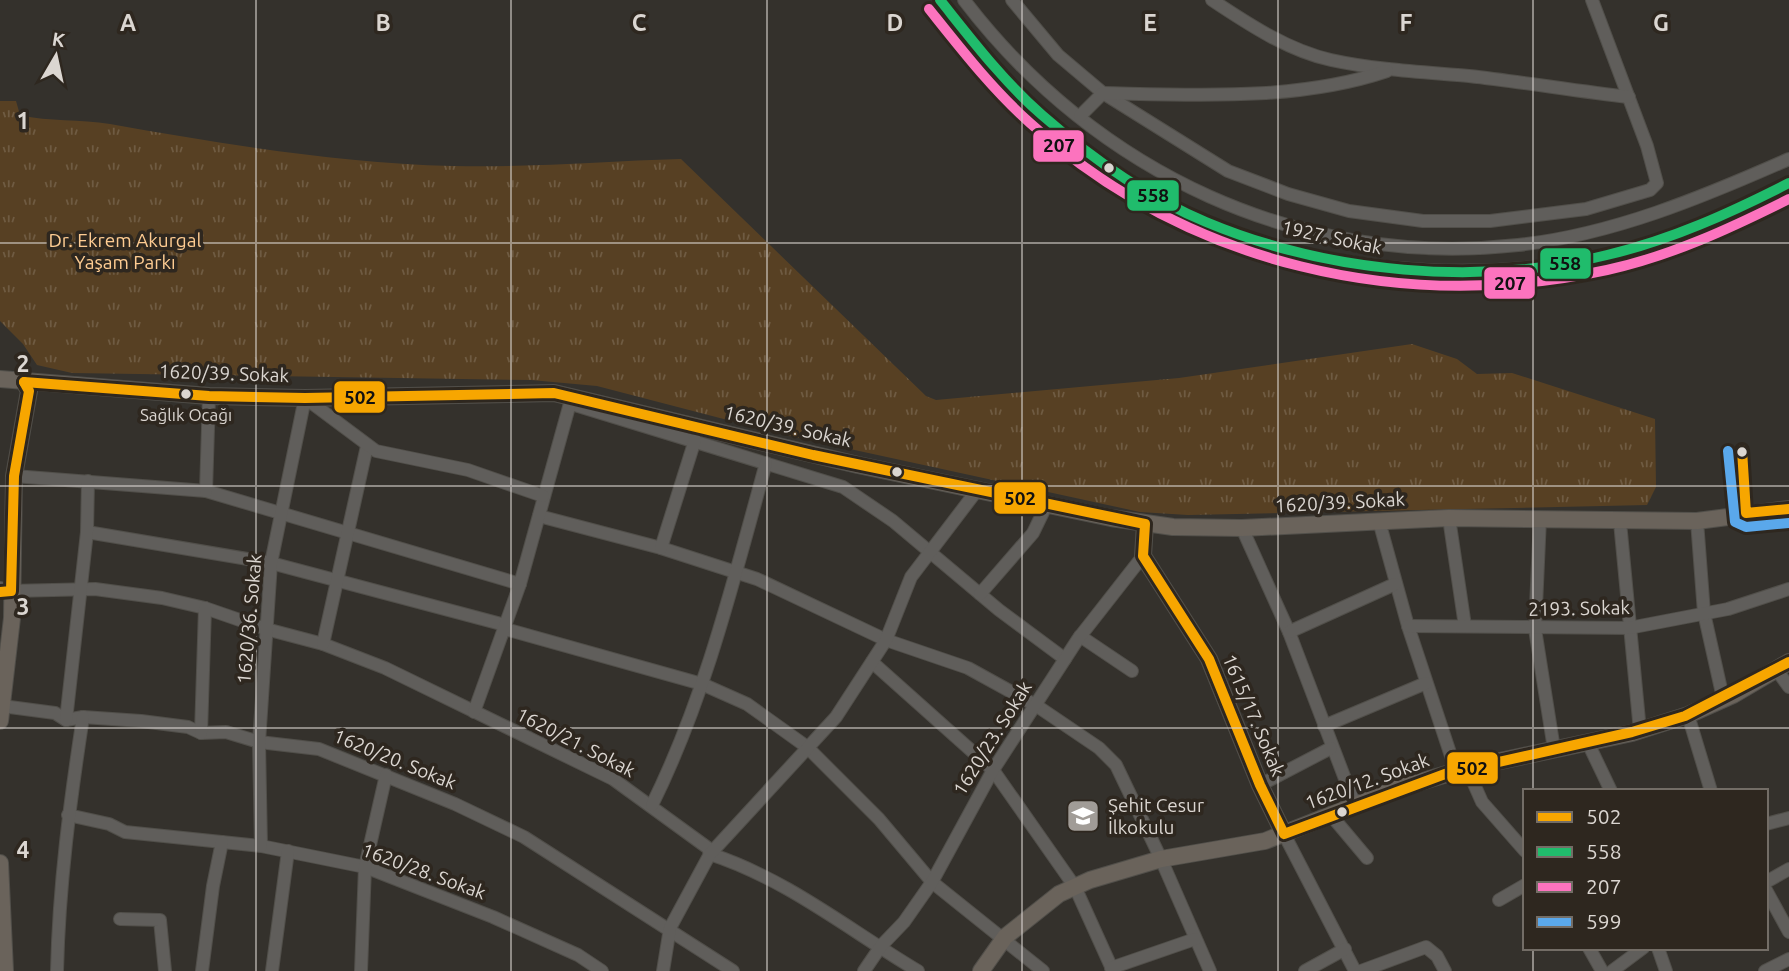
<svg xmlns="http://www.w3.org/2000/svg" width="1789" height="971" viewBox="0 0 1789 971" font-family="Ubuntu,sans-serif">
<defs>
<pattern id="park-tufts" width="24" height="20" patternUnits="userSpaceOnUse" patternTransform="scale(1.75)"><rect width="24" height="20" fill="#574023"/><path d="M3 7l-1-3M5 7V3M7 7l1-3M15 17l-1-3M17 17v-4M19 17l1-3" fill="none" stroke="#6f5b42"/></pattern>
</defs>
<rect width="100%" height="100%" fill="#34312c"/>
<path fill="url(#park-tufts)" d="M0,101H16L20,115C49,122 80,119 110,124C223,144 337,163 452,166C528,168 605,161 681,159L926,396L936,400L1179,378L1412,344L1457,359L1477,374L1512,373L1655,419L1656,487L1647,505L1188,515L1140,512L781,434L597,386L531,380L72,373L37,365L23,344L0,321Z"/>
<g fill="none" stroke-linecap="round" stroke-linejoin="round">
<defs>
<g id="minor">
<path d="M940,0C972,40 1003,81 1042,115C1090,156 1148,197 1206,222C1336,279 1524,287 1658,241C1703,225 1746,205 1789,183"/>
<path d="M964,0C1096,173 1301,269 1518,245C1612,235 1703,197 1789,159"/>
<polyline points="1012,0 1058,55 1103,93 1228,171 1288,194 1349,211 1423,221 1490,221 1586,209 1650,190 1657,183 1647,146 1592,0"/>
<path d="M1212,0C1248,24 1289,51 1331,60C1377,70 1423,72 1469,76C1523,82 1576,91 1629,97"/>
<path d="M1080,116L1103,93C1196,95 1298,101 1387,71"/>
<polyline points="575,405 843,487 893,521 999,610 1065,659"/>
<polyline points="14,476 206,491 520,584"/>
<polyline points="206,491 209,396"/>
<polyline points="539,516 661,548 757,579 886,640 968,668 1037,706 1099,748 1116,765 1161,859 1210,971"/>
<polyline points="1449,518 1465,626"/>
<polyline points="1540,518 1535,629 1554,749"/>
<polyline points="1379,521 1408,626 1456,771"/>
<polyline points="1697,521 1704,613 1723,698"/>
<polyline points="1620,522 1640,731"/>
<polyline points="1242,528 1289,632 1355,805"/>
<polyline points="87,532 271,563 505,625"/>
<polyline points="661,548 695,440"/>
<path d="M0,588L11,591L95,589L162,598L205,608L266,629L323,644L385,668L613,779L708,848L710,854C787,879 849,930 918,971"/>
<polyline points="980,594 1033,533 1047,504"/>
<polyline points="1408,626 1629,628 1728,609 1789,589"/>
<polyline points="505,629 702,684 747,704 807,747 879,819 932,882 1043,971"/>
<polyline points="1289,632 1395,584"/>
<polyline points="1080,636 1132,671"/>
<polyline points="323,644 367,446"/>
<polyline points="872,662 993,770 1075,887 1113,971"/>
<polyline points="1776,669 1789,687"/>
<polyline points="2,706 55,713 66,720 83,717 141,721 188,727 201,733 226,732 259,742 319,749 455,804 524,837 733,971"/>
<polyline points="474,712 520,584 572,396"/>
<polyline points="1688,715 1711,791"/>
<polyline points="66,720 87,532 88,481"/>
<polyline points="1324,726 1426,683"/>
<polyline points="201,733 205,608"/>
<polyline points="1588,743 1611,791"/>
<polyline points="1467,768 1482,802 1525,851"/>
<polyline points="1260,785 1331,748"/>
<path d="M652,805C705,698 734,579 766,463"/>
<polyline points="1330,814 1367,858"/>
<polyline points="68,815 109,824 125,832 261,846 365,867 493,917 578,955 602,971"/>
<polyline points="1766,824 1789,818"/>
<polyline points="1284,834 1355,971"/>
<polyline points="261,846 259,742 271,563 305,398 376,451 468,470 543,496"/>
<polyline points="1766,882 1789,869"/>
<polyline points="1766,890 1789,932"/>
<polyline points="1499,900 1525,885"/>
<polyline points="120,919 160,920 165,971"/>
<polyline points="1589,948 1602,971"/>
<polyline points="1658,948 1666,971"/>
<polyline points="1111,968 1195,939"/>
<path d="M57,971C59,885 70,802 83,717"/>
<polyline points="202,971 213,886 222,842"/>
<polyline points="272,971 288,851"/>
<polyline points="361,971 365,867 386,775"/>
<polyline points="663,971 670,928 710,854 836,717 886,640 911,577 978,489"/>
<polyline points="864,971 881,946 904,922 932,882 993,770 1078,639 1143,556"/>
<polyline points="1305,971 1345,949"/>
<polyline points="1361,971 1426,947 1437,956 1445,971"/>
<polyline points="1612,971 1643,948"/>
<polyline points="1765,971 1789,959"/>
</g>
<g id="major">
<polyline points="0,379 209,396 305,398 554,393 858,465 1111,518 1173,527 1242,528 1449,518 1697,521 1789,509"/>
<polyline points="1145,524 1143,556 1209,659 1260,785 1284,834"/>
<polyline points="0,721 12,618 14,476 29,391 24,382"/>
<polyline points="0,863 5,971"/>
<polyline points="981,971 1005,937 1059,894 1090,880 1161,859 1265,841 1396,789 1467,768 1632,733 1688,715 1733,695 1789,662"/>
</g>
</defs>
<use href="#minor" stroke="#514f4a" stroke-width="14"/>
<use href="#major" stroke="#514f4a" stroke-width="18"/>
<use href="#minor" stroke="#605e5b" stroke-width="12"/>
<use href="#major" stroke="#6a635b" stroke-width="16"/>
<defs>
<g id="bus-1">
<polyline points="24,382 209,396 305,398 554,393 813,455 1145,524 1143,556 1209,659 1260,785 1284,834 1445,774 1632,732 1685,716 1789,662"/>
<polyline points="1742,450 1746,513 1789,509"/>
<polyline points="0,592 11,591 14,476 29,391 24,382"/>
</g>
<path id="bus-2" d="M940,0C972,40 1003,81 1042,115C1090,157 1146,197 1206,222C1328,273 1478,287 1607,255C1671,240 1730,213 1789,183"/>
<path id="bus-3" d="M929,9C961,49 992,89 1030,123C1188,265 1401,314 1607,270C1671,256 1731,228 1789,199"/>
<polyline id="bus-4" points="1728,451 1735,522 1746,527 1789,523"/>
</defs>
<use href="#bus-1" stroke="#2e271f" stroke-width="16"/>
<use href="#bus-2" stroke="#2e271f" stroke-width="16"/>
<use href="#bus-3" stroke="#2e271f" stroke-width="16"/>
<use href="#bus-4" stroke="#2e271f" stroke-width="16"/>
<use href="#bus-1" stroke="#f7a600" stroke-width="10"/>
<use href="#bus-2" stroke="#20bc6c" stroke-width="10"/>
<use href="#bus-3" stroke="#fc73be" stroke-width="10"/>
<use href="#bus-4" stroke="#5aa8eb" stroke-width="10"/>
</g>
<path fill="none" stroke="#dbd6d1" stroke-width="2" stroke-opacity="0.55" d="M256,0V971M511,0V971M767,0V971M1022,0V971M1278,0V971M1533,0V791M0,243H1789M0,486H1789M0,728H1789M1533,948V971"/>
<defs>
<symbol id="school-square" viewBox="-11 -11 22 22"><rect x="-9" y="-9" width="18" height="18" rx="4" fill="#a19c97" stroke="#2e271f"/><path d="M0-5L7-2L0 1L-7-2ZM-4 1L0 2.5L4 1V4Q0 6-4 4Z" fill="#fff"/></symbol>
</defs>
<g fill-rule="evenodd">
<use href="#school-square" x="1064" y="797" width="38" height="38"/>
</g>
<g fill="#dbd6d1" stroke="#2e271f" stroke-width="2.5">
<circle cx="1109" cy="168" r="6"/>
<circle cx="186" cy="394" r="6"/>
<circle cx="1742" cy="452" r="6"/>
<circle cx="897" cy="472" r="6"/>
<circle cx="1342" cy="812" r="6"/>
</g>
<g text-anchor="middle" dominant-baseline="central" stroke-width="7" stroke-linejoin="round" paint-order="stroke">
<g font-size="17" fill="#dbd6d1" stroke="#2e271f">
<text x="186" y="414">Sağlık Ocağı</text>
</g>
<g font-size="19" fill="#dbd6d1" stroke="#2e271f">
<text transform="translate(1332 237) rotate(12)">1927. Sokak</text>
<text transform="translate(224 373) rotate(2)">1620/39. Sokak</text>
<text transform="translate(788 426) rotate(13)">1620/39. Sokak</text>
<text transform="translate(1340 502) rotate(-3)">1620/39. Sokak</text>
<text transform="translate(1579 608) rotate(-1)">2193. Sokak</text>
<text transform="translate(249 619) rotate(-85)">1620/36. Sokak</text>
<text transform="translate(1254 715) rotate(67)">1615/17. Sokak</text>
<text transform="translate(992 738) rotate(-58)">1620/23. Sokak</text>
<text transform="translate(576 742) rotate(27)">1620/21. Sokak</text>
<text transform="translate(395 759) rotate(22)">1620/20. Sokak</text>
<text transform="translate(1367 781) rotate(-20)">1620/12. Sokak</text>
<text transform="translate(424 871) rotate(20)">1620/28. Sokak</text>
</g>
<g font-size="19" fill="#fecc92" stroke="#2e271f">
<text x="125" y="240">Dr. Ekrem Akurgal<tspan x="125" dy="22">Yaşam Parkı</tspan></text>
</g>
<g font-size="19" fill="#dbd6d1" stroke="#2e271f" text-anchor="start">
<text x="1108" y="805">Şehit Cesur<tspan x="1108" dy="22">İlkokulu</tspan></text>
</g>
</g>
<g font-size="23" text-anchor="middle" font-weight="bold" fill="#dbd6d1" stroke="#2e271f" stroke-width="7" stroke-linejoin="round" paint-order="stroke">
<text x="128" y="31">A</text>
<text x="383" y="31">B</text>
<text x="639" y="31">C</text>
<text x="895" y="31">D</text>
<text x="1150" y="31">E</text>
<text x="1406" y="31">F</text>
<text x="1661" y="31">G</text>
<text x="23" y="129">1</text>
<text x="23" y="372">2</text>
<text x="23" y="615">3</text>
<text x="23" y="858">4</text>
</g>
<g stroke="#2e271f" stroke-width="2.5">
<rect x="1032" y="129" width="53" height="34" rx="7" fill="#fc73be"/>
<rect x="1126" y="179" width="54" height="33" rx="7" fill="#20bc6c"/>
<rect x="1539" y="247" width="53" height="33" rx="7" fill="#20bc6c"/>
<rect x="1483" y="266" width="53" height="34" rx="7" fill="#fc73be"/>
<rect x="333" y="380" width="53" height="34" rx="7" fill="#f7a600"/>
<rect x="993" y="481" width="54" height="34" rx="7" fill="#f7a600"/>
<rect x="1446" y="751" width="53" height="34" rx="7" fill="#f7a600"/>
</g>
<g font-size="19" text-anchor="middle" font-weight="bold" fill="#111">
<text x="1059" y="152">207</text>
<text x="1153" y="202">558</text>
<text x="1565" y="270">558</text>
<text x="1510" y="290">207</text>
<text x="360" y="404">502</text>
<text x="1020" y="505">502</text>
<text x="1472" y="775">502</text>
</g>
<rect x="1523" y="789" width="245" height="161" fill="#2e271f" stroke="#736d66" stroke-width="2"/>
<rect x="1537" y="812" width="35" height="10" fill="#f7a600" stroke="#736d66" stroke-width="2"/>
<text x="1586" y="824" font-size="21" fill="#dbd6d1">502</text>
<rect x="1537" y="847" width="35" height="10" fill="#20bc6c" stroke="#736d66" stroke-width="2"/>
<text x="1586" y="859" font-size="21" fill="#dbd6d1">558</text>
<rect x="1537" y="882" width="35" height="10" fill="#fc73be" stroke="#736d66" stroke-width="2"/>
<text x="1586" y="894" font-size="21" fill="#dbd6d1">207</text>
<rect x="1537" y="917" width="35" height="10" fill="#5aa8eb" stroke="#736d66" stroke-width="2"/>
<text x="1586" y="929" font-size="21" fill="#dbd6d1">599</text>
<g transform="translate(56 56) rotate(9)" stroke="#2e271f" stroke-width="5" paint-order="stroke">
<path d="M0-5L12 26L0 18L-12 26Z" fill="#dbd6d1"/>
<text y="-10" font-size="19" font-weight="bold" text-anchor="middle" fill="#dbd6d1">K</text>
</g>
</svg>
